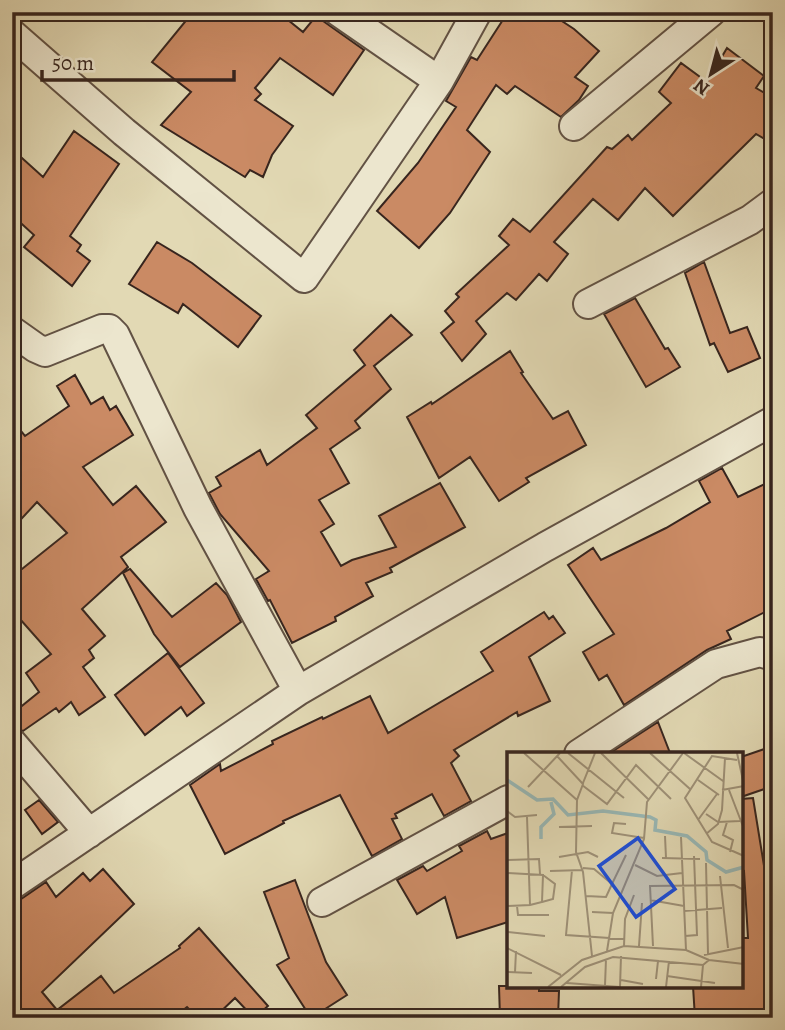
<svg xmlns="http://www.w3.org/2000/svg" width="785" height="1030" viewBox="0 0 785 1030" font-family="Alegreya,serif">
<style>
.building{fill:#ca8a64;stroke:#37251e;stroke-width:2}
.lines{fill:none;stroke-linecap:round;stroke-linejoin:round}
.minor-casing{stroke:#625244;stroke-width:32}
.minor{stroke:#ece6ce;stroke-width:28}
.inset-river{fill:none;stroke:#98b8b6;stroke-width:3.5}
.inset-road{fill:none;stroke:#9e9178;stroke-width:2}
.view{fill:#1d4ed8;fill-opacity:0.15;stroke:#1d4ed8;stroke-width:3.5}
.inset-edge{fill:none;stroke:#37251e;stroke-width:3.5}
</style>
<rect width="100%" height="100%" fill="#e2d9b4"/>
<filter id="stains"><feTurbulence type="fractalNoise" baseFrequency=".00286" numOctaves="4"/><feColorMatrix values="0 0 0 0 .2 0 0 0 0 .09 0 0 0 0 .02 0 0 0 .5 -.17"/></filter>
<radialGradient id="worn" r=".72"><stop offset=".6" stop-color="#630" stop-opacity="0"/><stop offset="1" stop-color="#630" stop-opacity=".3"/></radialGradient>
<!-- building -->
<path class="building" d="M 193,12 L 278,12 L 303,32 L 316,16 L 364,50 L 333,95 L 280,58 L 255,88 L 261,94 L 255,100 L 293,126 L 272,155 L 263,177 L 250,170 L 245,177 L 161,125 L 191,92 L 152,62 Z
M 508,12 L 548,12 L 574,29 L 599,51 L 575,77 L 588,86 L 579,100 L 561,117 L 515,86 L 507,94 L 496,85 L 467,130 L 490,152 L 450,213 L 419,248 L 377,211 L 418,163 L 456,107 L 446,101 L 471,57 L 477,60 Z
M 727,48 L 764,76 L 756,88 L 773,98 L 773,144 L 756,134 L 673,216 L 645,188 L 618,220 L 593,199 L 554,242 L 568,254 L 547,281 L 539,274 L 516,300 L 507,293 L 476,321 L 486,334 L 462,361 L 441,333 L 454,322 L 445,311 L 459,297 L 456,294 L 509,245 L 499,236 L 513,219 L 530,232 L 607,147 L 612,149 L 628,135 L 632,140 L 671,103 L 659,92 L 681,63 L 707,82 Z
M 74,131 L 119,164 L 70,236 L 81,245 L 77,251 L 90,261 L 72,286 L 24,247 L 34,235 L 12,215 L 12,149 L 43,177 Z
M 157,242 L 192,263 L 261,316 L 238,347 L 183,304 L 178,313 L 129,284 Z
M 704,262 L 730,333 L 747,327 L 760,358 L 728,372 L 714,343 L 710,345 L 685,273 Z
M 635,298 L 665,349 L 668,348 L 680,367 L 646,387 L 604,314 Z
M 391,315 L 412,335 L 374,366 L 391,389 L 355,421 L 360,428 L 330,449 L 349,483 L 319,500 L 334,524 L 321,532 L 341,566 L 352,560 L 396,547 L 379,516 L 440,483 L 465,527 L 390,568 L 392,572 L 366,583 L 373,596 L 335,617 L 336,621 L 292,643 L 270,600 L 268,601 L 256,579 L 269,571 L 220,514 L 209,493 L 221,486 L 216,477 L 260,450 L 267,465 L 317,428 L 306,415 L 365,365 L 354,350 Z
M 510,351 L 523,372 L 521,373 L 553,419 L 568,411 L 586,445 L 526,478 L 529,482 L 499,501 L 470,457 L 439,478 L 407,417 L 431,402 L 432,404 Z
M 75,375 L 91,404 L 103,397 L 110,410 L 116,406 L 133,435 L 83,467 L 113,505 L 136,486 L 166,522 L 121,557 L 128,567 L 82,609 L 105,636 L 89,650 L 94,658 L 83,667 L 105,697 L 79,715 L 71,702 L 59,712 L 56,708 L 23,731 L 12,727 L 12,714 L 39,692 L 26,673 L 51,654 L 12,610 L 12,577 L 67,533 L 37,502 L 12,529 L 12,420 L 25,436 L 69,406 L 57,386 Z
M 722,468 L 738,497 L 773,480 L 773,608 L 727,631 L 731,639 L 707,650 L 624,705 L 607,675 L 599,680 L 583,652 L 614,634 L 568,565 L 593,548 L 601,560 L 666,528 L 710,502 L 699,481 Z
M 130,569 L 172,617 L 216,583 L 227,595 L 241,622 L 180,667 L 154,634 L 123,573 Z
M 544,612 L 549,619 L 553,616 L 565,633 L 529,657 L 550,701 L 518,716 L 517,712 L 454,750 L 459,756 L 451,763 L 471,801 L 444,816 L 432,794 L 395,814 L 397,818 L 392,819 L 402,839 L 372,856 L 340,795 L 283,821 L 284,823 L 225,854 L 190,785 L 220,764 L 221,771 L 273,744 L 272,741 L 322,717 L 323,719 L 370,696 L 388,733 L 493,671 L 481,652 Z
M 168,653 L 204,703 L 187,716 L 181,707 L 145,735 L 115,695 Z
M 658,722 L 670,753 L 610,753 Z
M 773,746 L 773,786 L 741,797 L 741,757 Z
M 753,798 L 766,878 L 769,878 L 768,893 L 773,893 L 773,1010 L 736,1010 L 737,1018 L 695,1018 L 693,986 L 741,986 L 741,938 L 748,938 L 744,871 L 741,872 L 741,799 Z
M 39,800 L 58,822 L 42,834 L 25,810 Z
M 487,831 L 491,839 L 508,833 L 508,922 L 457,938 L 445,897 L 417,914 L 397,880 L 423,866 L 427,871 L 462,851 L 459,846 Z
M 103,869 L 134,904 L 42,992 L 57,1010 L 101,976 L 114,993 L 180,948 L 179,946 L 199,928 L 268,1006 L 254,1018 L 235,998 L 214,1018 L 198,1018 L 187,1007 L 173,1018 L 12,1018 L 12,901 L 21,899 L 46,882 L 56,897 L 83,873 L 90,881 Z
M 295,880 L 326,962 L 347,995 L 311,1018 L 277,965 L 289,958 L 264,892 Z
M 499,986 L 539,986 L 539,991 L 559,991 L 558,1018 L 500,1018 Z"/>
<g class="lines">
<!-- minor casing -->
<g class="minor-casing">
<path id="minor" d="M 339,12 L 439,81
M 12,34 L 124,132 L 304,278 L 439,81 L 477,12
M 574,126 L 711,12
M 588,304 L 750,220 L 773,203
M 12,331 L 36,348 L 45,352 L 102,329 L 109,329 L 115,335 L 198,508 L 298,691
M 12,743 L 89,833
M 579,754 L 716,664 L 760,652 L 773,656
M 12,885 L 298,691 L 545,547 L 773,421
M 322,902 L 508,800"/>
</g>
<!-- minor -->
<use href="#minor" class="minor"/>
</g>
<!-- overview -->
<g transform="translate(507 752)">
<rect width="236" height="236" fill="#e2d9b4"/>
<path class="inset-river" d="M 0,28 L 30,48 L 46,47 L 61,63 L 96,59 L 143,65 L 149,68 L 148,78 L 180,84 L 199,100 L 200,108 L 219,120 L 237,115M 34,87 L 34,75 L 47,62 L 44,50"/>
<path class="inset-road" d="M 17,1 L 70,48M 61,1 L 117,46M 94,1 L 141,47M 143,1 L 183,37M 177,1 L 216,29M 230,1 L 237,33M 50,4 L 76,32 L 70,48 L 69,100 L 76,120 L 85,204M 230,8 L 205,4 L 178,46 L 205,90 L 237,104M 191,28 L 212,43M 76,31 L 88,1M 75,33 L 100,52 L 129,13 L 164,47M 21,35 L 53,1M 215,38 L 237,34M 222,38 L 237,77M 0,59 L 8,65 L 30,63M 199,62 L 211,70 L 233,69M 191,68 L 210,42M 220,70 L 216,83 L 226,88 L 223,100M 119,72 L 107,71 L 105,81 L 137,86M 52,75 L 85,74M 199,82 L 211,72 L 215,58 L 218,6M 158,84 L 159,106M 174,85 L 179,198M 52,105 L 81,100 L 91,105M 155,106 L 193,107M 0,108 L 32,107 L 33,122M 199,111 L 201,202M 128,113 L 150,124 L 175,121M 76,116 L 87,117 L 105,132 L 119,103M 65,118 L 59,183 L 117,187M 43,119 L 76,118M 0,121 L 36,123 L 35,150 L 23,153M 213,124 L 221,196M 79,144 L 99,145 L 105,132M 143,148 L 177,154M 35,150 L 46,147 L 48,132 L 36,123M 0,154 L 23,153 L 20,65M 10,154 L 11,163 L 42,163M 177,159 L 215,156M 85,160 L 106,161M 0,180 L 38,184M 178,184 L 190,183 L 187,104M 117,194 L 118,167 L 127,143M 132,194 L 135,151M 146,194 L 143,134 L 227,133 L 237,138M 0,196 L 54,223M 100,199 L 106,161 L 137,87 L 140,50 L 176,1M 197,203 L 237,195M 151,209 L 196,213 L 202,208M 0,220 L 25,221M 8,220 L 9,199M 160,224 L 208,231M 114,228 L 136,232M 60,231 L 113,235M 98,233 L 99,207M 41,235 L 75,208 L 117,194 L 179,198 L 202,208 L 237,212M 54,235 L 78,215 L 106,205 L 151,209 L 149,227M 113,235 L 114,204M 159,235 L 162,209M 194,235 L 196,213"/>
<path class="view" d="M 131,86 L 168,137 L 129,165 L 92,114 Z"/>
<rect width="236" height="236" class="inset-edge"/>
</g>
<!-- margin -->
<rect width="785" height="1030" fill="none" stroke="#e2d9b4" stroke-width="42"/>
<rect x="14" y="14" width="757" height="1002" fill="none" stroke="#37251e" stroke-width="3.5"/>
<rect x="21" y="21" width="743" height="988" fill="none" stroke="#37251e" stroke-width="2"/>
<!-- north arrow -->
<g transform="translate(711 74) rotate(216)" stroke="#ece6ce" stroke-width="5" paint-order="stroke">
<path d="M0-5L12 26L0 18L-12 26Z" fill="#37251e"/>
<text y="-10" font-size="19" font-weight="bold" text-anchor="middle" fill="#37251e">N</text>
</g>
<!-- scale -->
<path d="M42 70v10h192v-10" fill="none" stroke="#37251e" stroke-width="3.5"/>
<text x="52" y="70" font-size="21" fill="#37251e" stroke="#ece6ce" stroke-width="5" paint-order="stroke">50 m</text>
<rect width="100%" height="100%" filter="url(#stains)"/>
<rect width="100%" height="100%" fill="url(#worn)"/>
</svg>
